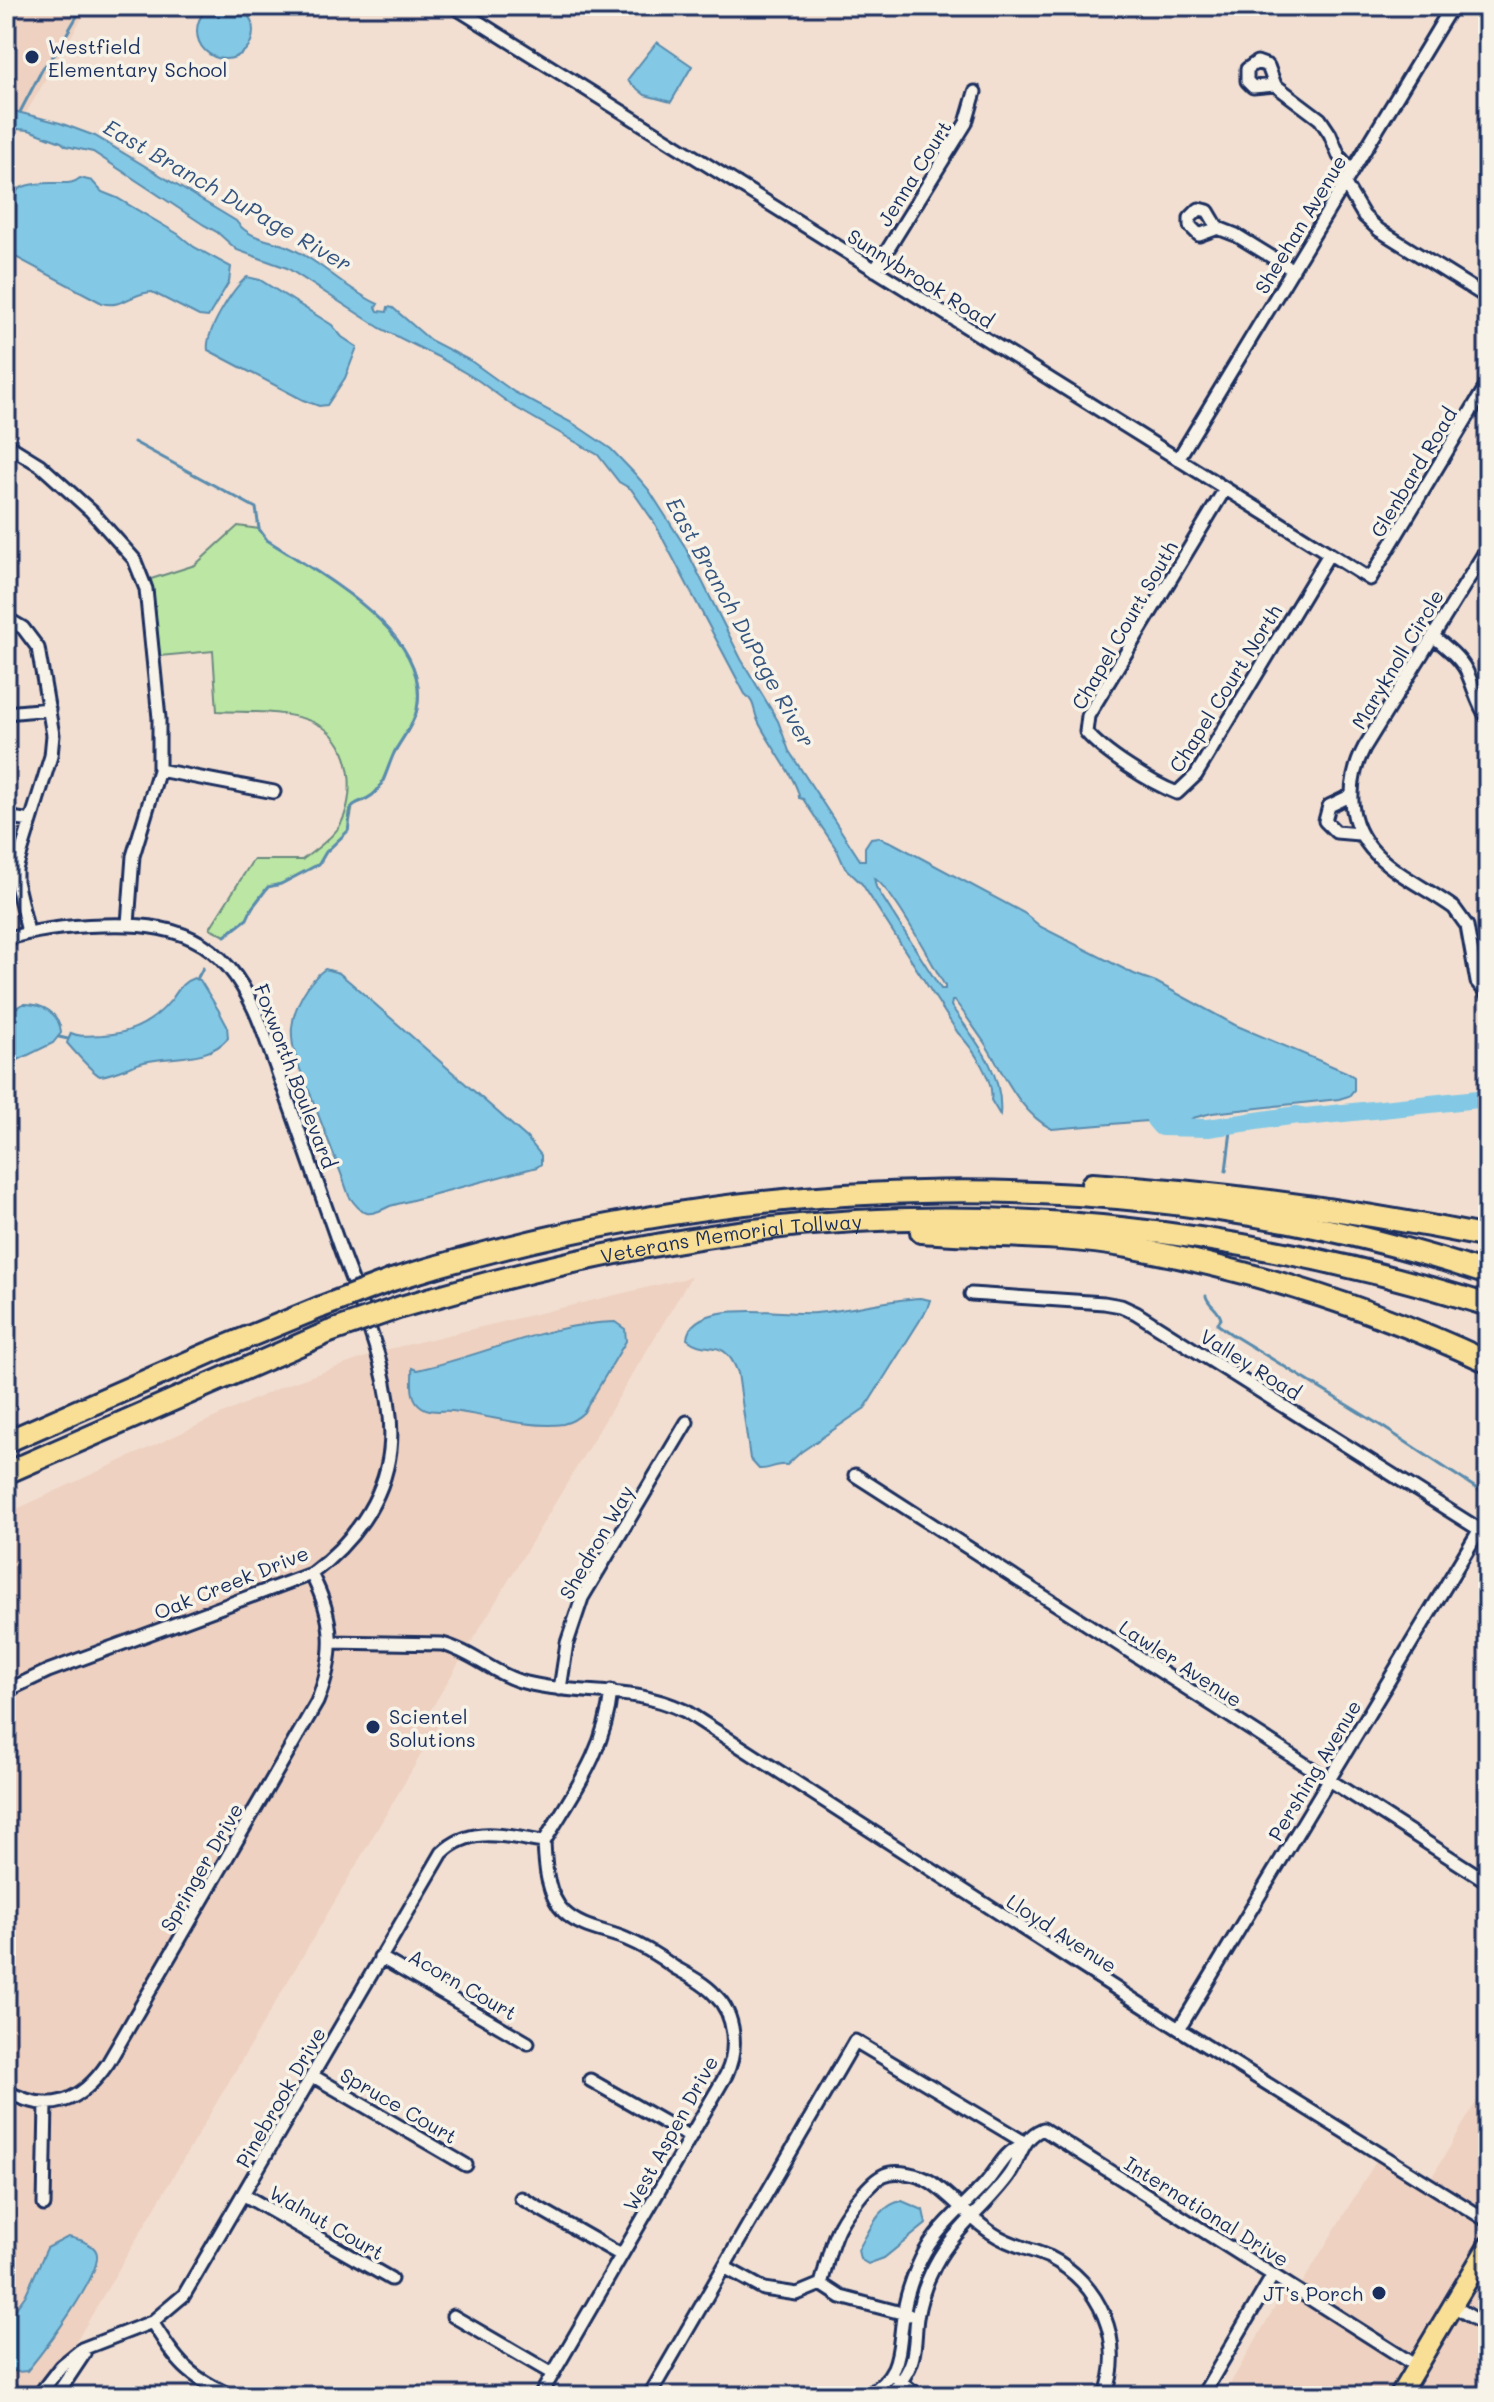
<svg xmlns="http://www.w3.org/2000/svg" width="1494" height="2402" viewBox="0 0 1494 2402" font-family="Mali,sans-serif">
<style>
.built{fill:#eed1c0}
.green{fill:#bbe6a3;stroke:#6b8a80;stroke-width:2}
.water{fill:#83c8e4;stroke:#598bae;stroke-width:2;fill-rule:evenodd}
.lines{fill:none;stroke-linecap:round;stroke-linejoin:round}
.stream{stroke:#598bae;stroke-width:3}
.river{stroke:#83c8e4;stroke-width:18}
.minor-casing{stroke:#1b2f5e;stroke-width:17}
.primary-casing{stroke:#1b2f5e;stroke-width:24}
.motorway-casing{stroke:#1b2f5e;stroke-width:26}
.minor{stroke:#f7f3e8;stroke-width:11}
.primary{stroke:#f9df96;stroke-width:18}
.motorway{stroke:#f9df96;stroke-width:20}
.motorway-bridge-casing{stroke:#1b2f5e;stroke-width:26;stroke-linecap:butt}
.motorway-bridge{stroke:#f9df96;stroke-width:20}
.poi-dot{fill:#1b2f5e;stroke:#f7f3e8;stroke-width:3}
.labels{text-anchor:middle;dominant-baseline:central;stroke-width:7;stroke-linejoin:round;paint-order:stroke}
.poi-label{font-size:20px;fill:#1b2f5e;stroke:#f7f3e8;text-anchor:start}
.street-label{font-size:20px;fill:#1b2f5e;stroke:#f7f3e8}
.water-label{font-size:22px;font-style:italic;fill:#355580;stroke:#f7f3e8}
</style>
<rect width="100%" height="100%" fill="#f2dfd1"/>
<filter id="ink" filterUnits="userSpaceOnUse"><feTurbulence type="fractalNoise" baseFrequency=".0125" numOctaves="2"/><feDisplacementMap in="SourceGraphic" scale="16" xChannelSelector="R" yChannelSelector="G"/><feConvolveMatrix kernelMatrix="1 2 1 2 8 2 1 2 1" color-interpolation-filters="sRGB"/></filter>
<g filter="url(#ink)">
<!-- built -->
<path class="built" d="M 6,6 L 89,6 L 26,113 L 6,109 Z
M 691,1277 L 427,1716 L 439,1724 L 73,2347 L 51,2367 L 31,2396 L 15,2396 L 6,2391 L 6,1514 L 283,1386 L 389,1349 Z
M 1488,2082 L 1488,2224 L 1409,2358 L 1300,2287 L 1378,2158 L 1426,2187 Z
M 1488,2260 L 1488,2396 L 1409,2396 Z
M 1286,2288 L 1404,2366 L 1386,2396 L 1223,2396 Z"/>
<!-- green -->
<path class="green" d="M 238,526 L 259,529 L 267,540 C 318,574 436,635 417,711 C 413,725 403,738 396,750 C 382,774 385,796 353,805 L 348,831 L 326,852 L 319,864 L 281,884 L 268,887 L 252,908 L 247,919 L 225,936 L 210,928 L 253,860 L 302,860 C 314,851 331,839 339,827 C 357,797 353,745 321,726 C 292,709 250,713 217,711 L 213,651 L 160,656 L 151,579 L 195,565 Z"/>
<!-- water -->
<path class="water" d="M197 31a28 28 0 1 1 56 0a28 28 0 1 1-56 0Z
M 657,42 L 692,66 L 671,102 L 645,95 L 629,82 L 628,79 Z
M 6,109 L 60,123 L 95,136 L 236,221 C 248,238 267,239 286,246 C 320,260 345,289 378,304 L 376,307 L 378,311 L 387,312 L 388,307 L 393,308 L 430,340 L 471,361 L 514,392 L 574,424 L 611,449 L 635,474 L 649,490 L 684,545 L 741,659 L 778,721 L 789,751 L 860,860 L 865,860 L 865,847 L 871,838 L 878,837 L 893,843 L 1024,913 L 1041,927 L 1134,974 L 1156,982 L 1235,1025 L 1346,1072 L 1354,1077 L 1354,1090 L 1349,1096 L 1339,1099 L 1212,1113 L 1193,1118 L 1171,1133 L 1160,1124 L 1147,1121 L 1052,1129 C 1019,1113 1003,1071 984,1042 C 974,1028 965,1014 955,1001 L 952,1001 L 951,1006 C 975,1040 1004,1072 1000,1115 L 991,1100 C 995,1081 972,1047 958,1033 L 862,884 L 845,868 L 837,850 L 803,799 L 799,798 C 800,784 766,739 758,721 C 753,709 755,702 745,694 L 654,522 L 631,489 L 619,482 L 598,455 L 513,406 L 479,381 L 440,358 L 380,328 L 287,268 L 237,250 L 217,232 L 204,225 L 93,152 L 66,146 L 61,142 L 29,130 L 6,128 ZM 874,878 C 894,891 931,962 945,986 L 945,989 L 941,989 L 876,887 Z
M 80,178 L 92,181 L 102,192 L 117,198 L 178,234 L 194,247 L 231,267 L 229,282 L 208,317 L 199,316 L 152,292 C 134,292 121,309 102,303 L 6,252 C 6,204 0,181 57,183 C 67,183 73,184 80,178 Z
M 247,277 L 260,280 L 332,325 L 342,337 L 357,347 L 345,378 L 327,405 L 319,406 L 303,400 L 208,350 C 205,332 233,288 247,277 Z
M 325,969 L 339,973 L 351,983 L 527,1138 L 541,1155 L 541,1164 L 537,1167 L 390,1206 C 369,1217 363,1217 349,1196 C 338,1163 324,1131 312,1098 C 303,1076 290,1052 292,1027 C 294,1006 308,981 325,969 Z
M 194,978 L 200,980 L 219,1011 L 227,1026 L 228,1038 C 208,1062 172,1055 144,1062 C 129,1066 115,1074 100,1076 C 92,1072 74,1051 67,1043 L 71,1033 C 81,1038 91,1035 102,1035 C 130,1034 154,1022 172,999 C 179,989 182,982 194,978 Z
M 23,1004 C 42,1003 60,1013 61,1033 L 53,1043 L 6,1066 L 6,1013 Z
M 920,1298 L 930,1300 L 927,1309 L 865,1408 L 801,1452 L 787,1465 C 777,1463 769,1470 759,1469 L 750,1459 L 738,1373 C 723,1334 708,1356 687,1339 C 691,1296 790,1316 816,1313 C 851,1310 885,1300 920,1298 Z
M 615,1322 L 625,1329 L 626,1341 L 584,1412 C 577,1419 572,1422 563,1424 C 533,1429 484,1415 452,1411 C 442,1410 430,1413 422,1407 C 408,1398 413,1380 412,1368 L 417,1370 C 483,1356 547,1323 615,1322 Z
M 902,2201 L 923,2210 L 926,2224 L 884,2258 L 868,2264 L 860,2259 L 858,2250 C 869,2232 879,2204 902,2201 Z
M 68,2237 C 77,2239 91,2242 96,2251 C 106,2271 41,2354 27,2371 L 17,2372 L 6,2368 L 6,2322 L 25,2296 L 47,2248 Z"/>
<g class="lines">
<!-- stream -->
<path class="stream" d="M 20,112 L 43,68 L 55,54 L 83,6
M 134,442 L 256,508 L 259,529 L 267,540 C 320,575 432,632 417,709 C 414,725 401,739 394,753 C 390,762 387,772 383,781 C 373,803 357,799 352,807 C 348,813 350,825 348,831 L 326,852 L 319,864 L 281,884 L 268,887 L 252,908 L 247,919 L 225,936
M 197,979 L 203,968
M 59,1037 L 68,1039
M 1226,1171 L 1232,1123
M 1206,1296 C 1208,1305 1219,1309 1221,1319 L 1217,1324 L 1231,1334 L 1383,1427 L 1488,1496"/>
<!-- river -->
<path class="river" d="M 1155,1120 L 1161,1127 L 1208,1128 L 1297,1115 L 1305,1117 L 1488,1098"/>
<!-- minor casing -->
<g class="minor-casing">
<path id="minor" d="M 453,6 L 1370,579 L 1488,383
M 1275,85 L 1253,87 L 1247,81 L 1247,69 L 1257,62 L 1268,66 L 1275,85 L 1320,119 L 1330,134 L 1339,156 L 1352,171
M 1345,184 L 1364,216 L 1379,230 L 1488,298
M 1218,228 L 1199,235 L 1190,226 L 1190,218 L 1199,209 L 1208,211 L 1218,228 L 1236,235 L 1293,270
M 875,270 L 966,123 L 975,92
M 6,444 L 40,465 L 91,511 L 134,559 L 146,589 L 159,718 L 159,770 L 133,856 L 128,924
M 1178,459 L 1452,6
M 1225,489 L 1088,716 L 1086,732 C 1104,753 1151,783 1177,793 L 1196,775 L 1329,554
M 1488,547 L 1364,748 C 1355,765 1351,782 1352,802 C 1356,860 1413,878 1454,908 L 1467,926 L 1477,982 L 1488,995
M 6,618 L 23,628 L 38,648 L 53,735 L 51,756 L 16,869 L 16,881 L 28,932
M 1434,637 C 1446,647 1459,657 1466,670 C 1474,686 1477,704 1488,719
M 6,713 L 49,709
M 159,770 L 274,792
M 1352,795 L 1329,806 L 1325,821 L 1336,832 L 1359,834
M 6,817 L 30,821
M 6,939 C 38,929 69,926 103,925 C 189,922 231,946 262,1028 C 288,1100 314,1173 339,1245 C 361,1306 397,1386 390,1450 C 384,1502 351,1544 311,1574 L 48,1671 L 6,1691
M 971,1294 L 1104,1303 L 1121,1306 L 1136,1313 L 1488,1535
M 855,1475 L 1488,1882
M 331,1642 L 442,1644 C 473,1652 496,1676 527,1683 C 583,1697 630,1685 685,1711 L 1179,2029 L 1488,2221
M 560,1689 L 567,1643 L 582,1598 L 687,1422
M 544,1842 C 574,1791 605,1752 611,1691
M 380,1957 L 528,2043
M 1179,2029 L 1480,1529
M 313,2076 L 466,2165
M 590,2080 L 690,2137
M 6,2091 C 49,2115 81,2103 108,2063 L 317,1702 C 336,1654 335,1619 311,1574
M 244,2195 L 391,2279
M 521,2198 L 621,2255
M 44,2205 L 46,2103
M 724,2267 L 764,2289 L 797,2294 L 821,2284
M 821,2284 C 827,2265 830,2242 840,2225 C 847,2212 870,2181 884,2175 C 897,2169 920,2175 931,2182 C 953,2197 970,2219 992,2233 C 1009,2245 1031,2249 1049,2257 C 1100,2282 1126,2343 1105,2396
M 821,2284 L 841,2297 L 909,2315
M 1452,2305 L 1488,2327
M 453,2316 L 553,2374
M 152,2322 C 178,2363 187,2376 232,2396
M 898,2379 L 918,2396
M 38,2396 L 61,2366 L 82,2349 L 152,2322 L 184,2295 L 442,1853 C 471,1824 509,1837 544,1842
M 56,2396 L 84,2354
M 540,2396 L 726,2075 C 738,2050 736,2015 715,1995 C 704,1983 688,1975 674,1967 C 659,1956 643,1946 626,1939 C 605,1930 582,1929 564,1912 C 547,1895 545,1866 544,1842
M 649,2396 L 855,2041 L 1024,2142
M 866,2396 C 905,2372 897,2350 904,2311 C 907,2293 913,2276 921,2259 C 935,2230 962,2208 984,2185 C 996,2172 1005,2151 1021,2146
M 889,2396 C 898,2386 908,2374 912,2360 C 916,2347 915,2331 917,2318 C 920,2299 926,2282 935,2265 C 953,2230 986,2207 1009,2175 C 1021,2158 1021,2138 1043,2129 L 1416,2366
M 1202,2396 L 1273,2275"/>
</g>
<!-- primary casing -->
<g class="primary-casing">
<path id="primary" d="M 1399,2396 L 1488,2246"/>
</g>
<!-- motorway casing -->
<g class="motorway-casing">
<g id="motorway">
<path d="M 1092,1184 C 1225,1192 1358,1211 1488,1237"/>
<path d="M 921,1232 C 989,1237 1061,1235 1128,1247 C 1253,1270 1373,1308 1488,1362"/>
<path d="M 392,1280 C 741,1169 1138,1157 1488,1274"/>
<path id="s1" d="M 401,1307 C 516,1273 635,1245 754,1230 C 1000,1200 1253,1231 1488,1305"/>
<path d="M 6,1442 L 209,1353 L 321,1307"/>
<path d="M 6,1473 L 329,1332"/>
</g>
</g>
<!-- minor -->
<use href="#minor" class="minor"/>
<!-- primary -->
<use href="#primary" class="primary"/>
<!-- motorway -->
<use href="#motorway" class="motorway"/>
<!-- motorway-bridge casing -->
<g class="motorway-bridge-casing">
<path id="motorway-bridge" d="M 321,1307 L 392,1280
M 329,1332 L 401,1307"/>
</g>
<!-- motorway-bridge -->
<use href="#motorway-bridge" class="motorway-bridge"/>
</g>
</g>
<!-- markers -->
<g class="poi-dot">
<circle cx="32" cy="57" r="8"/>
<circle cx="373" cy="1727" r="8"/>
<circle cx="1379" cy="2293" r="8"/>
</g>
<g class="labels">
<!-- poi labels -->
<g class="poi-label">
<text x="48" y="46">Westfield<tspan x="48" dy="23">Elementary School</tspan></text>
<text x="389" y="1716">Scientel<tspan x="389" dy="23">Solutions</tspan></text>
<text x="1363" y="2293" text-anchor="end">JT's Porch</text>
</g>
<!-- street labels -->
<g class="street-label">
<text transform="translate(914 173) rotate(-58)">Jenna Court</text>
<text transform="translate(1300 224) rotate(-59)">Sheehan Avenue</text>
<text transform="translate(921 278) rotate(32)">Sunnybrook Road</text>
<text transform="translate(1413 472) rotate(-59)">Glenbard Road</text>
<text transform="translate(1124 625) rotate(-60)">Chapel Court South</text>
<text transform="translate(1397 659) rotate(-59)">Maryknoll Circle</text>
<text transform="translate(1225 688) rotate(-58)">Chapel Court North</text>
<text transform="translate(296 1076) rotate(69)">Foxworth Boulevard</text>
<text stroke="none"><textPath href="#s1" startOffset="338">Veterans Memorial Tollway</textPath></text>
<text transform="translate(1251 1364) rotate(32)">Valley Road</text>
<text transform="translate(596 1542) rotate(-60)">Shedron Way</text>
<text transform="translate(231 1582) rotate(-22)">Oak Creek Drive</text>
<text transform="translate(1181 1663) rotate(33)">Lawler Avenue</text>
<text transform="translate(1314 1770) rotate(-59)">Pershing Avenue</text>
<text transform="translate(201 1867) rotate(-60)">Springer Drive</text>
<text transform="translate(1062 1933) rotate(33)">Lloyd Avenue</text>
<text transform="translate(463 1984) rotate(30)">Acorn Court</text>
<text transform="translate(280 2097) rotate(-60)">Pinebrook Drive</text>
<text transform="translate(399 2105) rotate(30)">Spruce Court</text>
<text transform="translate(670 2133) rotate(-61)">West Aspen Drive</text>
<text transform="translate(1207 2211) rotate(32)">International Drive</text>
<text transform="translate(327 2222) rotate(30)">Walnut Court</text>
</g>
<!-- water labels -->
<g class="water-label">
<text transform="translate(228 195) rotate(30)">East Branch DuPage River</text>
<text transform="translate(741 622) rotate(61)">East Branch DuPage River</text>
</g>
</g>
<!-- margin -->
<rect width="1494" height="2402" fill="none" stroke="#f7f3e8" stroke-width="32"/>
<rect x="16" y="16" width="1462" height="2370" fill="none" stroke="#1b2f5e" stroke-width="3" filter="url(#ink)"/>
</svg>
